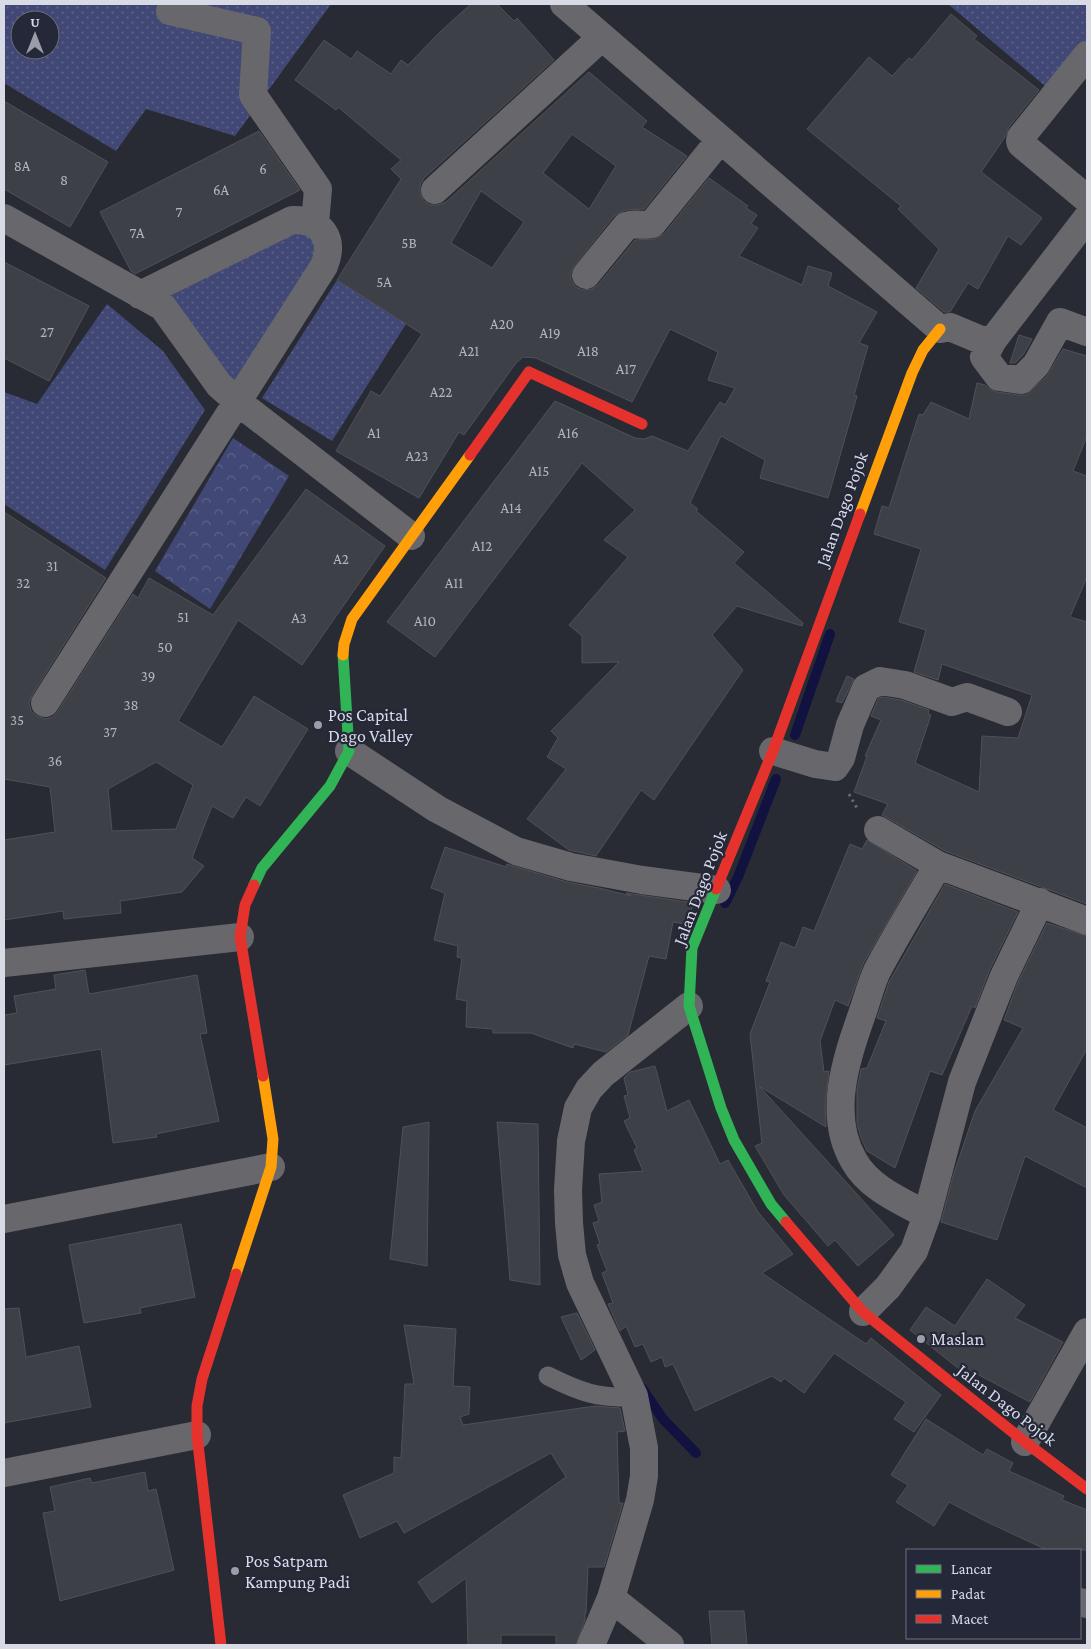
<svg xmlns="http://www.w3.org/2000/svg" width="1091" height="1649" viewBox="0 0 1091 1649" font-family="'Crimson Pro',serif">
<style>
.grass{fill:url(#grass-dots);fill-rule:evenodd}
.forest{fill:url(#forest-crowns)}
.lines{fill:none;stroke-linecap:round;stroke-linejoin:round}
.stream{stroke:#121241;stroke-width:10}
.building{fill:#3e4047;stroke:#4f5058;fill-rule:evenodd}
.path{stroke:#67686c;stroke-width:3;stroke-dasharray:2.5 4;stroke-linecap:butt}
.lane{stroke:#68686c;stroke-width:19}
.street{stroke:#68686c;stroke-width:28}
.fast{stroke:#30b455;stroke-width:11}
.slow{stroke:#ff9f0a;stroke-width:11}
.jam{stroke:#e5322d;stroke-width:11}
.poi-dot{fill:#9b9da8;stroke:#242839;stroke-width:2}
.labels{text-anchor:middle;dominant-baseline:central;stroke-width:4.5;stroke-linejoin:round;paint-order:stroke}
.number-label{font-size:15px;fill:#b2b4be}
.street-label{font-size:18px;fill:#d8dbe6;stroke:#242839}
.poi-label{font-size:18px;fill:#d8dbe6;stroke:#242839;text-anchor:start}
</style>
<defs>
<pattern id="grass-dots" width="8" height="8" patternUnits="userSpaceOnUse" patternTransform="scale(1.25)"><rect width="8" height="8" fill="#414875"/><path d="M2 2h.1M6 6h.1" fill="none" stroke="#5c6289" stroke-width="1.8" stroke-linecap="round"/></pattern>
<pattern id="forest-crowns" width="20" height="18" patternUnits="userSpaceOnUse" patternTransform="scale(1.25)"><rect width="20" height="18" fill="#414875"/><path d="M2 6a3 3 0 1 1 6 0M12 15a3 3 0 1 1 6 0" fill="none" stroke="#5c6289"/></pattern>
</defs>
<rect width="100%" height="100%" fill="#292b34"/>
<!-- grass -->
<path class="grass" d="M 4,4 L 331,4 L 235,136 L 146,109 L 116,151 L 4,83 ZM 20,20 L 50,20 L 50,50 L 20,50 Z
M 948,4 L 1087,4 L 1087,40 L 1051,91 Z
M 293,225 L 323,243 L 237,395 L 151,295 Z
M 337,280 L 406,324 L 332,441 L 262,398 Z
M 107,304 L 163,351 L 205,410 L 105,570 L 4,504 L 4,392 L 37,404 Z"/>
<!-- forest -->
<path class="forest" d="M 233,438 L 289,476 L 210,609 L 155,571 Z"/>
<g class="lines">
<!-- stream -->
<path class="stream" d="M 795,735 L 830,634
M 725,903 L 738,877 L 776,779
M 642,1388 L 663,1419 L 696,1453"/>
</g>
<!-- building -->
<path class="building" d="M 471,4 L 497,4 L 514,21 L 517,18 L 554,60 L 424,178 L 420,185 L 420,193 L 424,201 L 430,205 L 438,205 L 446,202 L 589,72 L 647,121 L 642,127 L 687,156 L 644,209 L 625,210 L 614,216 L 574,266 L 571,272 L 571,280 L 576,287 L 583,290 L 592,289 L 598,285 L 635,240 L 654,239 L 664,234 L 709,178 L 748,206 L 746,208 L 757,215 L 751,224 L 758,228 L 739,256 L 802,285 L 808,266 L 832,273 L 828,286 L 877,312 L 859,343 L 868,346 L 854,395 L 857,396 L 828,498 L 760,478 L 765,460 L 721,436 L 690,503 L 698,509 L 696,511 L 744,552 L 734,563 L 803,623 L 802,626 L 737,606 L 712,635 L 743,670 L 654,800 L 641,790 L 596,856 L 569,850 L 527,819 L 566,769 L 547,757 L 558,738 L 551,731 L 619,662 L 582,663 L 582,636 L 569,625 L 628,557 L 604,540 L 635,510 L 582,463 L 435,657 L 387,622 L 555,401 L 635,438 L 644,439 L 652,436 L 688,451 L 720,402 L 725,405 L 735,388 L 708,380 L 718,352 L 670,329 L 632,402 L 536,358 L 523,357 L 516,363 L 464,435 L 459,432 L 419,498 L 336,451 L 371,391 L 380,396 L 422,334 L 337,280 L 401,179 L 391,169 L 401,160 L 338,107 L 336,110 L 295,80 L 324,40 L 351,59 L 357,51 L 391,74 L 401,60 L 408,65 L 441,31 ZM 572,134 L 616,166 L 589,209 L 543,173 ZM 481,191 L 524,222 L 492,268 L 451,243 Z
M 951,14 L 977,36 L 974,39 L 1039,90 L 1009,127 L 1005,137 L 981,172 L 1042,218 L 1021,245 L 1008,236 L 978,289 L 968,283 L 950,312 L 944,312 L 916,288 L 939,249 L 898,209 L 901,206 L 807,129 L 869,57 L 892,76 L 909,58 L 912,60 Z
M 4,101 L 108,162 L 70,227 L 4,189 Z
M 259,131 L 300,190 L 135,274 L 131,271 L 100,212 Z
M 4,262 L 89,306 L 49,381 L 4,358 Z
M 1019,335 L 1032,339 L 1023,355 L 1015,363 L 1010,363 Z
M 1063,349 L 1087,356 L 1087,436 L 1073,471 L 1087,476 L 1087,577 L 1070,617 L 1087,622 L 1087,904 L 945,851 L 882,815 L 888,804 L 854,792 L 867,756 L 865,756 L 881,720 L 871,716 L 878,699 L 882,697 L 901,700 L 929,710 L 928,714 L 931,715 L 915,763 L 979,792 L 982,736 L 1018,738 L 1032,695 L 942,664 L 938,680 L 914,672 L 926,630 L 899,622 L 921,549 L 874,534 L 882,506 L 889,508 L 919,414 L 923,415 L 931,402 L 969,419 L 977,383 L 985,385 L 991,390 L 997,392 L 1019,395 L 1026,395 L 1047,376 Z
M 306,489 L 385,546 L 302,665 L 238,620 L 178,721 L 222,747 L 254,696 L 308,729 L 260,806 L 246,797 L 233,818 L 212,806 L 192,858 L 204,866 L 182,892 L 120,901 L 121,913 L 64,919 L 63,911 L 4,920 L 4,840 L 55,832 L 50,787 L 4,779 L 4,512 L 106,578 L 32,695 L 29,703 L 31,711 L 37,716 L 45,719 L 53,717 L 58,711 L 133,594 L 138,598 L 149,578 L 213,615 ZM 156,762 L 193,785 L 176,829 L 112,831 L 108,789 Z
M 847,676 L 854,679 L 842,703 L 836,701 Z
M 867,840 L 917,871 L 863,964 L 848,1006 L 835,1000 L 820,1041 L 824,1072 L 829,1071 L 825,1105 L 826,1127 L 759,1086 L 894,1235 L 858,1266 L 835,1240 L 828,1246 L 784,1195 L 755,1146 L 762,1143 L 750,1034 L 770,982 L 766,981 L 781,942 L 795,948 L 803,927 L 814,931 L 850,844 L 862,849 Z
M 445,847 L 506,867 L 507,864 L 567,882 L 599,888 L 631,896 L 626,893 L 694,903 L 685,924 L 673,922 L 666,959 L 649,956 L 628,1035 L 606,1052 L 574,1044 L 573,1048 L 531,1033 L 493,1033 L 493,1029 L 466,1027 L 467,1001 L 456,999 L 462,958 L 457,957 L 458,946 L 434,940 L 445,893 L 431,888 Z
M 945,884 L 1018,912 L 990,969 L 975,1008 L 972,1006 L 942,1075 L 930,1071 L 895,1168 L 867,1151 L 861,1138 L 857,1123 L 857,1090 L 861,1069 L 867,1068 L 886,1021 L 877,1018 L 889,982 Z
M 1047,923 L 1087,936 L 1087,1049 L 1053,1110 L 1087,1128 L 1087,1188 L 1025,1156 L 997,1240 L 941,1222 L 953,1176 L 975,1111 L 1023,1028 L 1004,1020 L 1018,982 Z
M 85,970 L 89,994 L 197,975 L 207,1033 L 200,1034 L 219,1121 L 156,1134 L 157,1137 L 113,1143 L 101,1049 L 4,1065 L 4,1015 L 17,1013 L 14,996 L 56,989 L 54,975 Z
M 655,1066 L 667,1111 L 689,1100 L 720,1164 L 728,1160 L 758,1212 L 793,1254 L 762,1273 L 866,1344 L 871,1338 L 941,1395 L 914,1432 L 894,1419 L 906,1402 L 834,1353 L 804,1393 L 784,1378 L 781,1382 L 772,1376 L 695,1411 L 673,1364 L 665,1367 L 662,1357 L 651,1362 L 643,1344 L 635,1347 L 626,1326 L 620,1331 L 608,1304 L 613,1303 L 602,1273 L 607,1271 L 597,1245 L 600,1244 L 593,1223 L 599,1221 L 594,1205 L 602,1202 L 599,1174 L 643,1171 L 634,1150 L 637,1148 L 624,1121 L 630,1118 L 624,1096 L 628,1095 L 624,1078 L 630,1072 Z
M 429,1122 L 427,1266 L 390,1259 L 403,1127 Z
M 497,1122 L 538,1124 L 540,1285 L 510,1280 Z
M 181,1224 L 195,1297 L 140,1308 L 141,1313 L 84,1323 L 69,1245 Z
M 987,1279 L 1025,1305 L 1015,1318 L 1063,1342 L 1030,1402 L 977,1374 L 973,1380 L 910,1330 L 926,1307 L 955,1326 Z
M 19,1308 L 26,1357 L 79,1346 L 91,1407 L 4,1423 L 4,1309 Z
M 577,1313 L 595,1350 L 581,1360 L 561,1317 Z
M 404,1325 L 456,1329 L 453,1386 L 470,1387 L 469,1414 L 460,1417 L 463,1425 L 595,1406 L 620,1408 L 625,1431 L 617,1432 L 619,1503 L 623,1503 L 604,1567 L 588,1567 L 586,1613 L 585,1613 L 585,1620 L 576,1645 L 556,1645 L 556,1635 L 501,1635 L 501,1645 L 468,1645 L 466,1578 L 432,1603 L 418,1582 L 566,1477 L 551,1453 L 404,1533 L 397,1521 L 360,1538 L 343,1495 L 394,1473 L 394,1457 L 401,1458 L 405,1384 L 414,1384 Z
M 926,1419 L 983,1455 L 987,1449 L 1013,1463 L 1009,1471 L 1064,1496 L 1062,1500 L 1087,1510 L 1087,1550 L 1047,1550 L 987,1522 L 949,1502 L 934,1526 L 896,1502 L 908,1485 L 891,1475 Z
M 145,1472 L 148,1491 L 156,1489 L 174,1570 L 60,1601 L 43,1513 L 55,1511 L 50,1487 L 90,1478 L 92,1483 Z
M 709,1611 L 744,1611 L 747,1645 L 712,1645 Z"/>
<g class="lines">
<!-- path -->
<path class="path" d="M 849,794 L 858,810"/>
<!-- lane -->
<path class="lane" d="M 548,1376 C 578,1391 600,1400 634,1396"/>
<!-- street -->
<path class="street" d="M 564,4 L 940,329 L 950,327 L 981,340 L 993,340 L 1087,218
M 170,11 L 257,31 L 253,95 L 318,189 L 315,224
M 1087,55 L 1021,137 L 1020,141 L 1021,144 L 1087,199
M 435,190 L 602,37
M 4,218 L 163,307 L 219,385 L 238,402 L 411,536
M 586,275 L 626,226 C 635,223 643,226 652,224 L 720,140
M 993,340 L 984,357 L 999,377 L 1021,380 L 1036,365 L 1060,322 L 1087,332
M 45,703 L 324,266 C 335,239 322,219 292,220 L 140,295
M 349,751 L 437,809 L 516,851 L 571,867 L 642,880 L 717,890
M 773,751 L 815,764 L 835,767 L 841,758 L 850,725 L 866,688 L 880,681 L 905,685 L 952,702 L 967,697 L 1008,712
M 878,830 L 938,865 L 1087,921
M 4,963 L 240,937
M 927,1215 C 901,1201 869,1188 854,1161 C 827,1115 846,1060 862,1014 C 867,1000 871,984 877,971 C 896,935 918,900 938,865
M 4,1219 L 271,1167
M 863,1312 L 888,1287 L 914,1251 L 927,1215 L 962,1082 L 1004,976 L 1040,902
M 1025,1442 L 1087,1332
M 4,1473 L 197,1435
M 611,1598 L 670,1645
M 1080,1602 L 1087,1604
M 591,1645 L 611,1598 L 640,1500 L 644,1476 L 644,1448 L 634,1396 L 580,1283 L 572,1255 L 569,1223 L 568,1190 L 571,1141 L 578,1108 L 589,1089 L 603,1074 L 689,1006"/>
<!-- fast -->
<path class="fast" d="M 254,885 L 262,868 L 330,786 L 349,751 L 343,655
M 716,889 L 692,948 L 689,1006 L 721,1108 L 734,1140 L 771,1204 L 786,1222"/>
<!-- slow -->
<path class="slow" d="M 860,514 L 912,373 L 923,350 L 940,329
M 343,655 L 344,644 L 352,619 L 470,455
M 236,1274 L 271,1167 L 273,1139 L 263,1076"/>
<!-- jam -->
<path class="jam" d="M 470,455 L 529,372 L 642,424
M 254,885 L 245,905 L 240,937 L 263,1076
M 716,889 L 773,751 L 860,514
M 786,1222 L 863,1312 L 1025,1442 L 1087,1489
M 221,1645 L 197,1435 L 197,1406 L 202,1379 L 236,1274"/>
</g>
<!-- markers -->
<g class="poi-dot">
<circle cx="318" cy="725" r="5"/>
<circle cx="921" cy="1339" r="5"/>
<circle cx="235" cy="1571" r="5"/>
</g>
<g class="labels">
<!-- number labels -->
<g class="number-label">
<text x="22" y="166">8A</text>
<text x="263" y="169">6</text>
<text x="64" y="180">8</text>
<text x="221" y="190">6A</text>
<text x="179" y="212">7</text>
<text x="137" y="233">7A</text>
<text x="409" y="243">5B</text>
<text x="384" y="282">5A</text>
<text x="502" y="324">A20</text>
<text x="47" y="332">27</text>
<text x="550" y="333">A19</text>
<text x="469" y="351">A21</text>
<text x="588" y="351">A18</text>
<text x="626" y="369">A17</text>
<text x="441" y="392">A22</text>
<text x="374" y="433">A1</text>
<text x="568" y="433">A16</text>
<text x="417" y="456">A23</text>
<text x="539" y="471">A15</text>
<text x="511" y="508">A14</text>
<text x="482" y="546">A12</text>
<text x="341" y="559">A2</text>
<text x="52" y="566">31</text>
<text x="23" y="583">32</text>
<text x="454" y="583">A11</text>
<text x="183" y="617">51</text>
<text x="299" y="618">A3</text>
<text x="425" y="621">A10</text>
<text x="165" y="647">50</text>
<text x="148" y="676">39</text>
<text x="131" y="705">38</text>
<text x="17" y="720">35</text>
<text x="110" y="732">37</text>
<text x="55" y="761">36</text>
</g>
<!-- street labels -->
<g class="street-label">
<text transform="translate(842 509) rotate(-70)">Jalan Dago Pojok</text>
<text transform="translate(700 888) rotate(-69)">Jalan Dago Pojok</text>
<text transform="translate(1007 1405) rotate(38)">Jalan Dago Pojok</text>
</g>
<!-- poi labels -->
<g class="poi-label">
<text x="328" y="715">Pos Capital<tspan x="328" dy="21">Dago Valley</tspan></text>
<text x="931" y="1339">Maslan</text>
<text x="245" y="1561">Pos Satpam<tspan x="245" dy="21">Kampung Padi</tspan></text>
</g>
</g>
<!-- border -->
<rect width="1091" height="1649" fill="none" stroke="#d8dbe6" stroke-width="10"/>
<!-- legend -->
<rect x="906" y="1549" width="175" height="90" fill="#242839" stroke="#6c707e"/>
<rect x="916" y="1565" width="25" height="8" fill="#30b455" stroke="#6c707e"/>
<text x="951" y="1574" font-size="15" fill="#d8dbe6">Lancar</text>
<rect x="916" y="1590" width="25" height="8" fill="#ff9f0a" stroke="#6c707e"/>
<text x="951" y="1599" font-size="15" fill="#d8dbe6">Padat</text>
<rect x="916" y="1615" width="25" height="8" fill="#e5322d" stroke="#6c707e"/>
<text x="951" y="1624" font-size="15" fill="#d8dbe6">Macet</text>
<!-- north arrow -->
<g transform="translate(35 35)"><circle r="24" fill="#242839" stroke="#6c707e"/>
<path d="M0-4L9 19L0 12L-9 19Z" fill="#9b9da8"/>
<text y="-8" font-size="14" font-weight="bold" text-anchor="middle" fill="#d8dbe6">U</text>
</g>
</svg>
